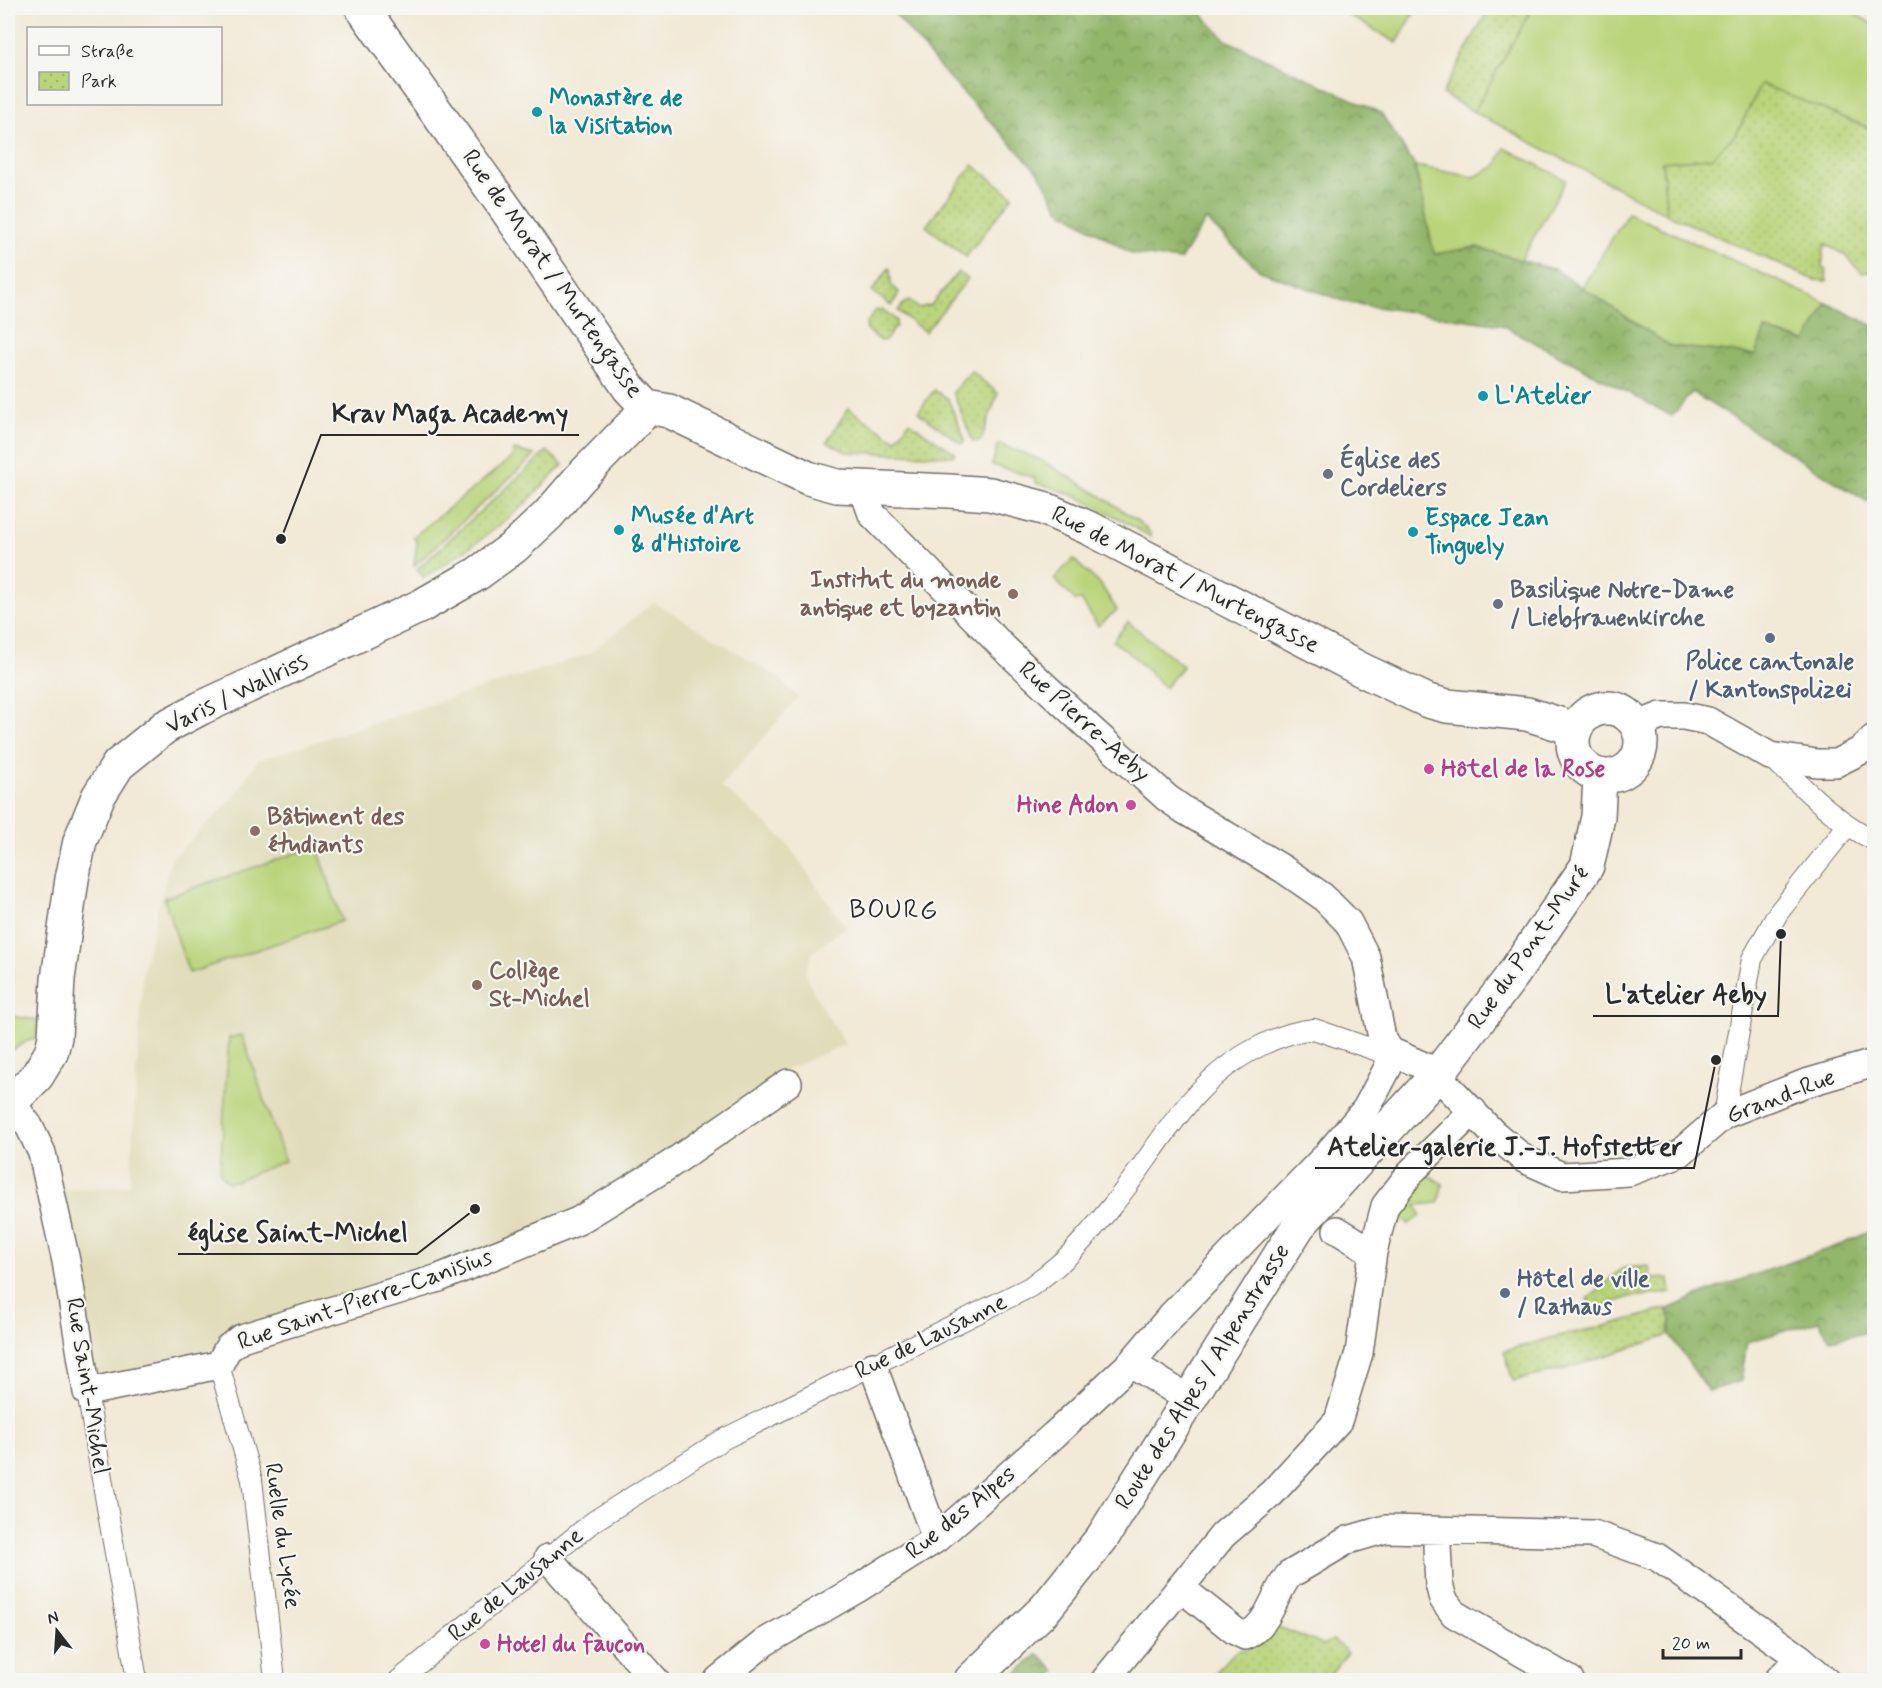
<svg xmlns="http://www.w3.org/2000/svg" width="1882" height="1688" viewBox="0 0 1882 1688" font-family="Mynerve,sans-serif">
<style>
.built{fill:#e1dcba}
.grass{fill:#b9d47a;stroke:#728052;stroke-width:1.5}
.forest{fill:url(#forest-crowns);stroke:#5e704a;stroke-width:1.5}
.park{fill:url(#park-dots);stroke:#728052;stroke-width:1.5}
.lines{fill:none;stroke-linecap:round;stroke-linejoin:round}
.pedestrian-casing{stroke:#716e67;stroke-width:22}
.minor-casing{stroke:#716e67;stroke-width:30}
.tertiary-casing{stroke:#716e67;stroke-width:36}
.secondary-casing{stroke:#716e67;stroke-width:36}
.pedestrian{stroke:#fff;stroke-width:20}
.minor{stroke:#fff;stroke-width:27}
.tertiary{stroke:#fff;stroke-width:33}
.secondary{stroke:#fff;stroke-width:33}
.culture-dot{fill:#0f9aa8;stroke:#f6f6f2;stroke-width:2}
.worship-dot{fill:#6b7280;stroke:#f6f6f2;stroke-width:2}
.education-dot{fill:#8d6e63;stroke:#f6f6f2;stroke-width:2}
.service-dot{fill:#5c6f8a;stroke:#f6f6f2;stroke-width:2}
.hotel-dot{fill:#d1479c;stroke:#f6f6f2;stroke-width:2}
.labels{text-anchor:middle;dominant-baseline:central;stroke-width:4.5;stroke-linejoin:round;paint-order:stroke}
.culture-label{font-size:24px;font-weight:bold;fill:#0d838f;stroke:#f6f6f2;text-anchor:start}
.street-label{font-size:24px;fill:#2b2b2b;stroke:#f6f6f2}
.worship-label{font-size:24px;font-weight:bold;fill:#5b616d;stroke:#f6f6f2;text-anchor:start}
.education-label{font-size:24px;font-weight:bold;fill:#785e54;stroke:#f6f6f2;text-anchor:start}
.service-label{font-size:24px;font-weight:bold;fill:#4e5e75;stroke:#f6f6f2}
.hotel-label{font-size:24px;font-weight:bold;fill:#b23c85;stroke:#f6f6f2;text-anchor:start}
.neighbourhood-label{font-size:26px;letter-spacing:1.5px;fill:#2b2b2b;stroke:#f6f6f2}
.leader{fill:none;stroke:#2b2b2b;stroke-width:2}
.callout-dot{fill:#2b2b2b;stroke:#f6f6f2;stroke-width:2}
.callout-label{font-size:26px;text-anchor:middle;font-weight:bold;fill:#2b2b2b;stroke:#f6f6f2;stroke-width:4.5;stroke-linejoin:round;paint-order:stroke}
</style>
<defs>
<pattern id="forest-crowns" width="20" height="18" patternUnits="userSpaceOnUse" patternTransform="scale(1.5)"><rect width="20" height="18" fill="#92b66a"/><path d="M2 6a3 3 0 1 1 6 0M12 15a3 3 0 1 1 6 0" fill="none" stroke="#779457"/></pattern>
<pattern id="park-dots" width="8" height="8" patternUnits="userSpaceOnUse" patternTransform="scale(1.5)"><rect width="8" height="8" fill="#b9d47a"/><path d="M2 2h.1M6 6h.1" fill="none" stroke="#9fb66a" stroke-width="1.8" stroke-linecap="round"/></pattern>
</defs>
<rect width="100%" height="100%" fill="#f6f6f2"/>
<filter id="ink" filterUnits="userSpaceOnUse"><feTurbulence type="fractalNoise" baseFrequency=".0167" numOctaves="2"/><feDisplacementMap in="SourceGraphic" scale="12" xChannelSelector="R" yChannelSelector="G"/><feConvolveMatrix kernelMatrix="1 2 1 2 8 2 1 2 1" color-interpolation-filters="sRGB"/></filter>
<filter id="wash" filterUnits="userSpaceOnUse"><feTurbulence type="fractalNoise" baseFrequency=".008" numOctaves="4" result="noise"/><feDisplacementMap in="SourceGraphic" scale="24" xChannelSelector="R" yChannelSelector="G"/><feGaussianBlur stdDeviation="1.35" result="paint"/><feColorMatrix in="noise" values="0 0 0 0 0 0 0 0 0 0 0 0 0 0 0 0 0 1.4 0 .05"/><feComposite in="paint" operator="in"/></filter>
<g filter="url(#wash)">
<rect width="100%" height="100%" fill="#f2e9d6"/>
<!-- built -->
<path class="built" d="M 654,602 L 781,679 L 798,698 L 721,786 L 783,838 L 846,927 L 813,952 L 805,972 L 817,999 L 845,1044 L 783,1071 L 578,1221 L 228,1348 L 87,1392 L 50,1191 L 130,1185 L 143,968 L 171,859 L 231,801 L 258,760 L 588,654 Z"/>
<!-- grass -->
<path class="grass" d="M 1336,8 L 1417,8 L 1397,43 Z
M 1532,8 L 1845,8 L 1874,25 L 1874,130 L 1761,84 L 1737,133 L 1711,158 L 1662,162 L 1667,214 L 1474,112 Z
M 1505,148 L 1566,180 L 1521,260 L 1476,247 L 1434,255 L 1415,166 L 1474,177 L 1496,166 Z
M 1628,213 L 1827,303 L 1807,342 L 1765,330 L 1755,355 L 1670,346 L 1582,287 Z
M 998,444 L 1039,459 L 1101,496 L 1138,521 L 1151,533 L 1151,537 C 1114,516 1077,492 1035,483 L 1035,478 L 992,465 Z
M 514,450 L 535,455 L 414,566 L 417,542 L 413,537 L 511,458 Z
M 1073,559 L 1101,585 L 1117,610 L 1098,626 L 1081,600 L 1076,601 L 1054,579 Z
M 1128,622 L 1183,666 L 1165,688 L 1133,656 L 1113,641 Z
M 317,846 L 342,921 L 189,973 L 164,898 Z
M 8,1016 L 38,1020 L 35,1039 C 24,1040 18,1049 8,1051 Z
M 242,1035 L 285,1161 L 235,1181 L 227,1182 L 220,1173 L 229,1038 Z
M 1422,1171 L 1443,1184 L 1438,1203 L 1416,1205 L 1421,1215 L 1409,1224 L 1397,1214 L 1395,1205 Z"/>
<!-- forest -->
<path class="forest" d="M 890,8 L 1196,8 L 1226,40 L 1381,113 L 1415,166 L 1434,254 L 1476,247 L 1556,270 L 1670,346 L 1755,355 L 1765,330 L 1806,342 L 1827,303 L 1874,326 L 1874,506 L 1692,392 L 1672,416 L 1502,325 L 1349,303 L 1260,271 L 1206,220 L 1180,260 L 1132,254 L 1059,209 L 1039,173 L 948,77 Z
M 1874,1230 L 1874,1331 L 1830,1340 L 1819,1321 L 1747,1342 L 1741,1381 L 1708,1391 L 1670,1335 L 1671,1320 L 1668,1309 L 1714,1289 L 1842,1244 Z
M 1038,1654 L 1056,1671 L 1048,1680 L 1009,1680 Z"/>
<!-- park -->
<path class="park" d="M 1489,8 L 1532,8 L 1474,112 L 1442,94 Z
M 1761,84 L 1874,130 L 1874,266 L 1871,271 L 1862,273 L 1845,255 L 1825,244 L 1822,267 L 1825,269 L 1827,281 L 1814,280 L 1667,214 L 1662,162 L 1711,158 L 1737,133 Z
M 973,165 L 1013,196 L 966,257 L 926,226 Z
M 889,268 L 890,269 L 891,285 L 899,292 L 897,297 L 891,306 L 872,291 Z
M 958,272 L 968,279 L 925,332 L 898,311 L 904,303 L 909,301 L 918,308 L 931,305 Z
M 882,309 L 896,320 L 896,326 L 886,340 L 881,341 L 867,330 L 866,324 L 876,310 L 880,311 Z
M 971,371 L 998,393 L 981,440 L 973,442 L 953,392 Z
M 934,390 L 948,399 L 965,440 L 962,444 L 918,412 Z
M 848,408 L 896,440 L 909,422 L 955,453 L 953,456 L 846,452 L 827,442 Z
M 547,451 L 563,465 L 523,506 L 482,539 L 424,578 L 417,569 Z
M 1649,1266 L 1651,1279 L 1669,1278 L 1671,1293 L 1629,1297 L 1594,1310 L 1587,1299 L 1607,1284 L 1606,1282 L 1623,1268 Z
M 1667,1309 L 1671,1320 L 1668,1334 L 1664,1337 L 1565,1369 L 1513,1381 L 1504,1351 L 1558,1336 L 1602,1327 Z
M 1271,1627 L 1284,1629 L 1323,1645 L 1333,1640 L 1348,1653 L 1325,1680 L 1208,1680 L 1236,1651 L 1260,1645 Z"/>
</g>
<g filter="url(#ink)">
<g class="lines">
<!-- pedestrian casing -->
<g class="pedestrian-casing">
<path id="pedestrian" d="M 1770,756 C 1802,786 1834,821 1874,840
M 1724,1115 L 1752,959 L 1778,913 L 1848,825
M 219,1365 L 252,1480 L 275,1680
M 87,1392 L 137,1680
M 399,1680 L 594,1521 L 722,1440 L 1030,1287 C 1043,1277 1057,1267 1069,1255 C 1084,1240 1098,1223 1111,1207 C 1159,1149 1187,1083 1258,1047 C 1275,1038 1294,1031 1314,1029 L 1378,1051 L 1390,1051"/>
</g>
<!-- minor casing -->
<g class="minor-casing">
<path id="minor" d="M 866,488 L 867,500 L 872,514 L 1004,648 L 1094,732 L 1167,798 L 1184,810 L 1283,869 L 1322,896 L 1348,922 L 1366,957 L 1382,1038 L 1390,1051 L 1424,1066 L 1437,1075 L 1492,1132 L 1524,1159 L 1562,1176 L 1629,1172 L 1680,1153 L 1724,1115 L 1803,1084 L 1874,1063
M 1638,725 L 1661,716 L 1684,716 L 1708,721 L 1770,756 L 1817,763 L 1836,763 L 1860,751 L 1874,738
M 10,1101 L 29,1126 L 42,1153 L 66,1261 L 87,1392 L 219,1365 L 228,1348 L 241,1338 L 439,1278 L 578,1221 L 668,1166 L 788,1083
M 1337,1230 L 1373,1252
M 1131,1363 L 1171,1316 L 1325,1157 L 1366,1109 L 1395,1054
M 873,1366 L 936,1539
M 1437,1546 L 1439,1584 L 1443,1599 L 1454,1614 L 1570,1680
M 548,1558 L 655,1680
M 1181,1588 L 1235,1631 L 1245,1636 C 1270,1625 1273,1595 1289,1575 L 1348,1540 L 1386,1529 L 1593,1534 L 1657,1557 L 1800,1658 L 1825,1680
M 718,1680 L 765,1642 L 857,1589 L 936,1539 L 1054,1435 L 1131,1363 L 1190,1400
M 1105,1680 L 1223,1535 L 1272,1493 L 1338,1421 L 1359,1353 L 1373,1252 L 1385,1206 L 1412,1171 L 1473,1111
M 1778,1680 L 1800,1658"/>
</g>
<!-- tertiary casing -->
<g class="tertiary-casing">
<path id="tertiary" d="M 14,1099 L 37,1076 L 51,1053 L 55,1037 L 58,979 L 72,879 L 80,841 L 98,797 L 118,765 L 165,727 L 201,708 L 421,606 L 477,574 L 514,547 L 548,515 L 580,478 L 633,424 L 647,407"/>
</g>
<!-- secondary casing -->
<g class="secondary-casing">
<path id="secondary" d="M 362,8 L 506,209 L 629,388 L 647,407 L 669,411 L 808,478 L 837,486 L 949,491 L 990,494 L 1043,508 L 1091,529 L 1362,670 L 1428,701 L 1447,706 L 1527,714 L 1575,729
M1573 742a34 34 0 1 1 68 0a34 34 0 1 1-68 0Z
M 971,1680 L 1045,1609 L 1102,1538 L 1299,1225 L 1437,1075 L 1512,976 L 1587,866 L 1598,817 L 1600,776"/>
</g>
<!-- pedestrian -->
<use href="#pedestrian" class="pedestrian"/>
<!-- minor -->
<use href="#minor" class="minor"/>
<!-- tertiary -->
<use href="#tertiary" class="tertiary"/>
<!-- secondary -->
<use href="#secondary" class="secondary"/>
</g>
</g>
<!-- markers -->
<g class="culture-dot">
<circle cx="537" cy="112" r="6"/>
<circle cx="1483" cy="396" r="6"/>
<circle cx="619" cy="530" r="6"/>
<circle cx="1413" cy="532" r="6"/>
</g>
<g class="worship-dot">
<circle cx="1328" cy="474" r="6"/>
<circle cx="1498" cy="604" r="6"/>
</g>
<g class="education-dot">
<circle cx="1013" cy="594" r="6"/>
<circle cx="255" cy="831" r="6"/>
<circle cx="477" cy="985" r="6"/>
</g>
<g class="service-dot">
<circle cx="1770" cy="638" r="6"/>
<circle cx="1505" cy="1293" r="6"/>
</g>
<g class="hotel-dot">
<circle cx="1429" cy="769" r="6"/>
<circle cx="1131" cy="805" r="6"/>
<circle cx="485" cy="1644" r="6"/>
</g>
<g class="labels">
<!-- culture labels -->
<g class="culture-label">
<text x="549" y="98">Monastère de<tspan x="549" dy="28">la Visitation</tspan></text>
<text x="1495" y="396">L'Atelier</text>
<text x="631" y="516">Musée d'Art<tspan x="631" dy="28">&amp; d'Histoire</tspan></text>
<text x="1425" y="518">Espace Jean<tspan x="1425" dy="28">Tinguely</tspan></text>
</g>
<!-- street labels -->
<g class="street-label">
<text transform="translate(552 274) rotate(55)">Rue de Morat / Murtengasse</text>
<text transform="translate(1185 580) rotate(27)">Rue de Morat / Murtengasse</text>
<text transform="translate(237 694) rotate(-26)">Varis / Wallriss</text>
<text transform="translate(1084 722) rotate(42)">Rue Pierre-Aeby</text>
<text transform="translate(1529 948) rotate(-55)">Rue du Pont-Muré</text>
<text transform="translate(1781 1097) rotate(-21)">Grand-Rue</text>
<text transform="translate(365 1300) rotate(-19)">Rue Saint-Pierre-Canisius</text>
<text transform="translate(931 1337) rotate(-26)">Rue de Lausanne</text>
<text transform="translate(1203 1377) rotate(-58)">Route des Alpes / Alpenstrasse</text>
<text transform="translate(87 1386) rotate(81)">Rue Saint-Michel</text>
<text transform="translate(961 1513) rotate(-39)">Rue des Alpes</text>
<text transform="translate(282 1536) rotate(82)">Ruelle du Lycée</text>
<text transform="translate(516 1585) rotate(-39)">Rue de Lausanne</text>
</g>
<!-- worship labels -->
<g class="worship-label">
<text x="1340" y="460">Église des<tspan x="1340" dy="28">Cordeliers</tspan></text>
<text x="1510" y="590">Basilique Notre-Dame<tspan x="1510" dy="28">/ Liebfrauenkirche</tspan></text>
</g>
<!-- education labels -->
<g class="education-label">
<text x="1001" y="580" text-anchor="end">Institut du monde<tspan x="1001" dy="28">antique et byzantin</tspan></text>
<text x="267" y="817">Bâtiment des<tspan x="267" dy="28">étudiants</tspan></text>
<text x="489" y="971">Collège<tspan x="489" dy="28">St-Michel</tspan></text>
</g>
<!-- service labels -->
<g class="service-label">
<text x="1770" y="662">Police cantonale<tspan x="1770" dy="28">/ Kantonspolizei</tspan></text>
<text x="1517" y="1279" text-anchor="start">Hôtel de ville<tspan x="1517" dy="28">/ Rathaus</tspan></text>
</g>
<!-- hotel labels -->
<g class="hotel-label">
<text x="1441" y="769">Hôtel de la Rose</text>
<text x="1119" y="805" text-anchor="end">Hine Adon</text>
<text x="497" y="1644">Hotel du faucon</text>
</g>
<!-- neighbourhood labels -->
<g class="neighbourhood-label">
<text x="894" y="911">BOURG</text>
</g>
</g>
<!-- callouts -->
<path class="leader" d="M281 539L321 435H579M1781 934L1778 1016H1593M1716 1060L1694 1168H1315M475 1209L417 1254H178"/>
<g class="callout-dot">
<circle cx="281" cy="539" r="6"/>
<circle cx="1781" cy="934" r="6"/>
<circle cx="1716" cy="1060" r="6"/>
<circle cx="475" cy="1209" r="6"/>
</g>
<g class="callout-label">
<text x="450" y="422">Krav Maga Academy</text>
<text x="1686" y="1003">L'atelier Aeby</text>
<text x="1505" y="1155">Atelier-galerie J.-J. Hofstetter</text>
<text x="297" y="1241">église Saint-Michel</text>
</g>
<!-- margin -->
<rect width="1882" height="1688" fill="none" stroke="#f6f6f2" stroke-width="30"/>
<!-- legend -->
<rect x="27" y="27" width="195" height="78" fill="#f6f6f2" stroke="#a5a5a2" stroke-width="1.5"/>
<rect x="39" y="46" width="30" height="9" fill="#ffffff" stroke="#a5a5a2" stroke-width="1.5"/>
<text x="81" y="57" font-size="18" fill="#2b2b2b">Straße</text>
<rect x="39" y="72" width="30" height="18" fill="url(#park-dots)" stroke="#a5a5a2" stroke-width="1.5"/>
<text x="81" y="87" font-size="18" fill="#2b2b2b">Park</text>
<!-- north arrow -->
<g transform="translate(57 1631) rotate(343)" stroke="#f6f6f2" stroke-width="4.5" paint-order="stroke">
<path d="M0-4.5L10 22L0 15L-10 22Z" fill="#2b2b2b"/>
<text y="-9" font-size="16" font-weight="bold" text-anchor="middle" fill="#2b2b2b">N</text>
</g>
<!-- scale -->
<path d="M1663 1649v9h78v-9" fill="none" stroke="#2b2b2b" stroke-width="3"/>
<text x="1672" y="1649" font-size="18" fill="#2b2b2b" stroke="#f6f6f2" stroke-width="4.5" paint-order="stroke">20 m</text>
</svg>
